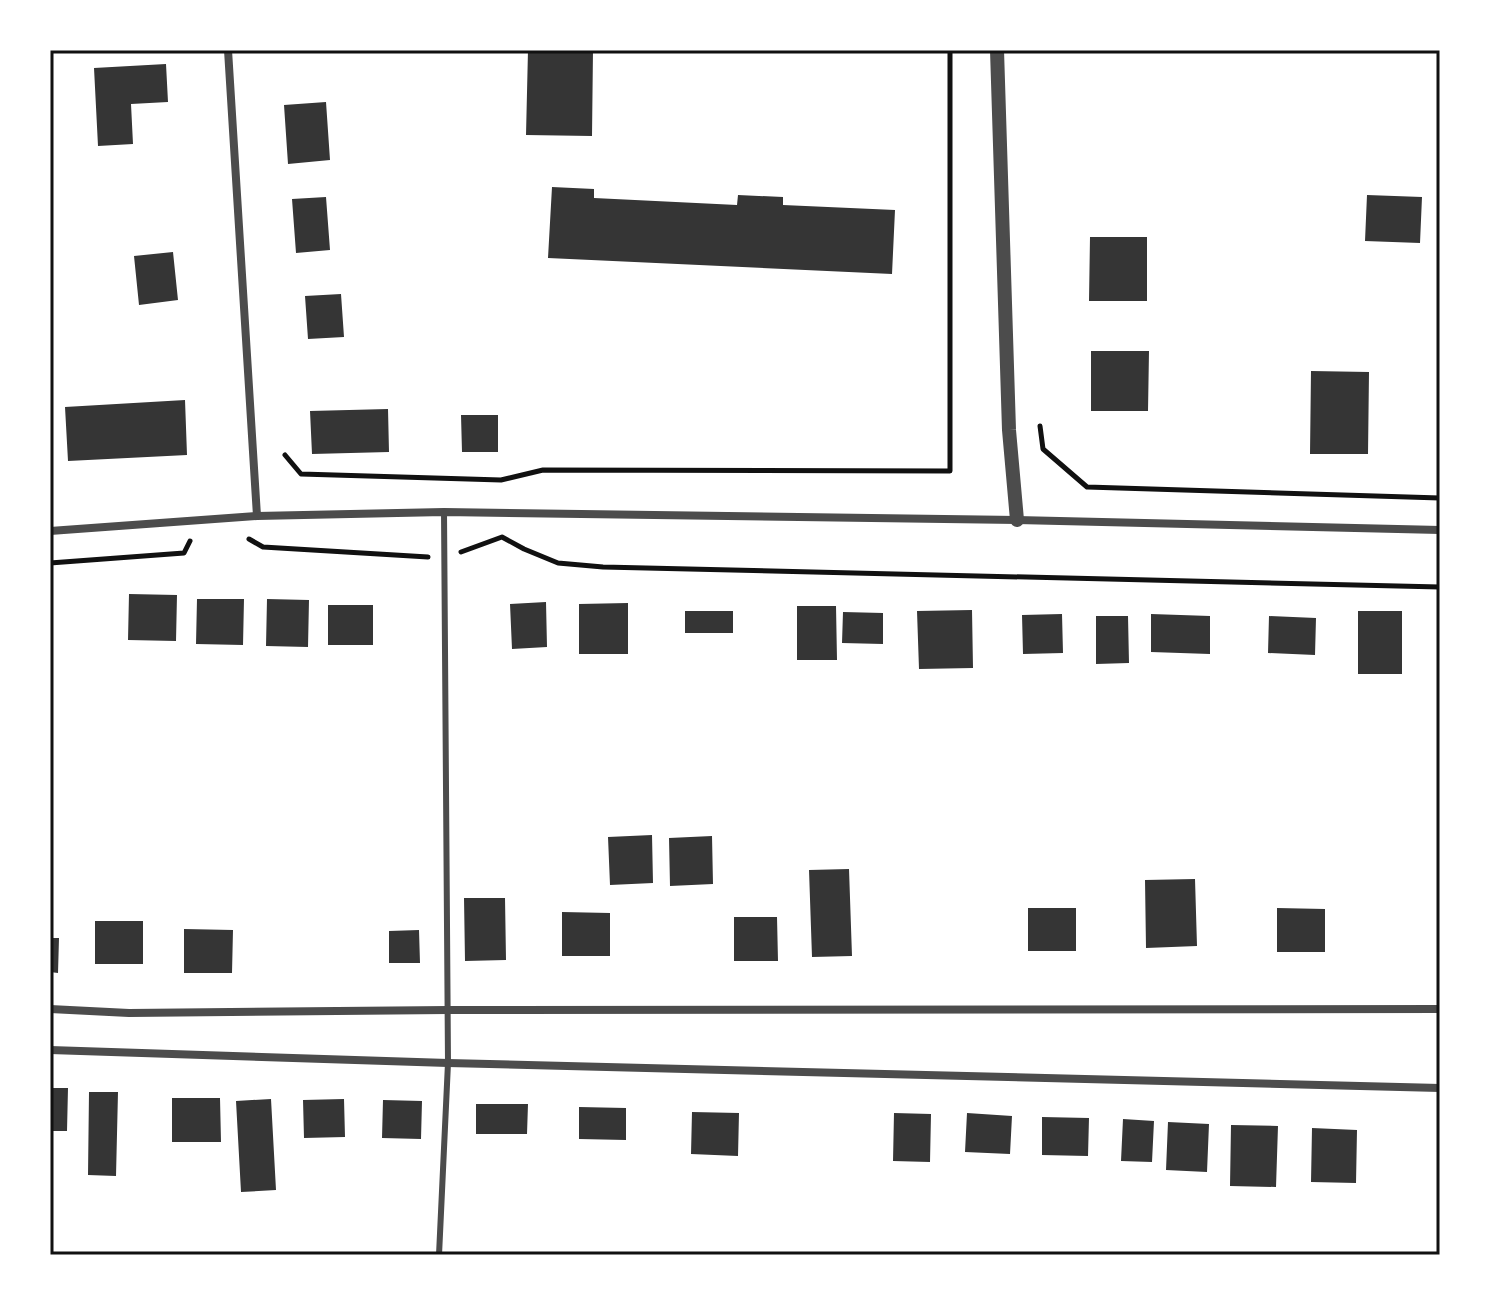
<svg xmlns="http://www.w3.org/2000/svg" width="1490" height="1305" viewBox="0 0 1490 1305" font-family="'PT Sans Narrow',sans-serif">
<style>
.building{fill:#353535}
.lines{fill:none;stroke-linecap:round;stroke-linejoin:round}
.path{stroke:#111;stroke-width:5}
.service{stroke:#4c4c4c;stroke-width:6}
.minor{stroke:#4c4c4c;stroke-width:8}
.tertiary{stroke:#4c4c4c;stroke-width:14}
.neatline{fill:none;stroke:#111;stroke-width:3}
</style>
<rect width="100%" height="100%" fill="#fff"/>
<!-- building -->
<path class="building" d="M 528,50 L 593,50 L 592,136 L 526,135 Z
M 166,64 L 168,102 L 131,104 L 133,144 L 98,146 L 94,68 Z
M 326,102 L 330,160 L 288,164 L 284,105 Z
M 552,187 L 594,189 L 594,198 L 737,205 L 738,195 L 783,197 L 783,205 L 895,210 L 892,274 L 548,258 Z
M 1367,195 L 1422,197 L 1420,243 L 1365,241 Z
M 326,197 L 330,250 L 296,253 L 292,199 Z
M 1090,237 L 1147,237 L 1147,301 L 1089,301 Z
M 173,252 L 178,300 L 139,305 L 134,256 Z
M 341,294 L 344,337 L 308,339 L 305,296 Z
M 1091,351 L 1149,351 L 1148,411 L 1091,411 Z
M 1311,371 L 1369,372 L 1368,454 L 1310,454 Z
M 185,400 L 187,455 L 68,461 L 65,407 Z
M 388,409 L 389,452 L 312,454 L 310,411 Z
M 461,415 L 498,415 L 498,452 L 462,452 Z
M 129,594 L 177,595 L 176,641 L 128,640 Z
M 197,599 L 244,599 L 243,645 L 196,644 Z
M 267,599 L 309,600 L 308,647 L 266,646 Z
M 546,602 L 547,647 L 512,649 L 510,604 Z
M 628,603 L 628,654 L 579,654 L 579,604 Z
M 328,605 L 373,605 L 373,645 L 328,645 Z
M 797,606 L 836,606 L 837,660 L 797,660 Z
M 972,610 L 973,668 L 919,669 L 917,611 Z
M 685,611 L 733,611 L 733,633 L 685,633 Z
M 1358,611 L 1402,611 L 1402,674 L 1358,674 Z
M 843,612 L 883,613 L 883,644 L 842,643 Z
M 1062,614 L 1063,653 L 1023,654 L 1022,615 Z
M 1151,614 L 1210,616 L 1210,654 L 1151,652 Z
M 1096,616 L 1128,616 L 1129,663 L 1096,664 Z
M 1269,616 L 1316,618 L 1315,655 L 1268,653 Z
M 652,835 L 653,883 L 610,885 L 608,837 Z
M 712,836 L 713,884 L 670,886 L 669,838 Z
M 849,869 L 852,956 L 812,957 L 809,870 Z
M 1195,879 L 1197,946 L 1146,948 L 1145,880 Z
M 464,898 L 505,898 L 506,960 L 465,961 Z
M 1028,908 L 1076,908 L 1076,951 L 1028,951 Z
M 1277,908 L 1325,909 L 1325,952 L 1277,952 Z
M 562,912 L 610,913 L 610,956 L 562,956 Z
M 734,917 L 777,917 L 778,961 L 734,961 Z
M 95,921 L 143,921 L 143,964 L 95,964 Z
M 184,929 L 233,930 L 232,973 L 184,973 Z
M 419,930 L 420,963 L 389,963 L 389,931 Z
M 50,938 L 59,938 L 58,973 L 50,972 Z
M 50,1088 L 68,1088 L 67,1131 L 50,1131 Z
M 89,1092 L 118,1092 L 116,1176 L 88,1175 Z
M 172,1098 L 220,1098 L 221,1142 L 172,1142 Z
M 271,1099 L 276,1190 L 241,1192 L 236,1101 Z
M 344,1099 L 345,1137 L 304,1138 L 303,1100 Z
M 383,1100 L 422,1101 L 421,1139 L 382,1138 Z
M 476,1104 L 528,1104 L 527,1134 L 476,1134 Z
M 579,1107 L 626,1108 L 626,1140 L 579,1139 Z
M 692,1112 L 739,1113 L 738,1156 L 691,1154 Z
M 894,1113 L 931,1114 L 930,1162 L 893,1161 Z
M 967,1113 L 1012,1116 L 1010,1154 L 965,1152 Z
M 1042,1117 L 1089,1118 L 1088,1156 L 1042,1155 Z
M 1123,1119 L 1154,1121 L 1152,1162 L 1121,1161 Z
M 1168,1122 L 1209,1124 L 1207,1172 L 1166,1170 Z
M 1231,1125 L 1278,1126 L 1276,1187 L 1230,1186 Z
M 1312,1128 L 1357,1130 L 1356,1183 L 1311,1182 Z"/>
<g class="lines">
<!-- path -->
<path class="path" d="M 1040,426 L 1043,449 L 1087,487 L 1440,498
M 285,455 L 301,474 L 501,480 L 543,470 L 950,471 L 950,50
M 249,539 L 263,547 L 428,557
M 461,552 L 502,537 L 524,549 L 558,563 L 603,567 L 1440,587
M 50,563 L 184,553 L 190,541"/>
<!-- service -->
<path class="service" d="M 439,1255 L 448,1063 L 444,512"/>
<!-- minor -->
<path class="minor" d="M 228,50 L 257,516
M 50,531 L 257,516 L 444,512 L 1017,520 L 1440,530
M 50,1009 L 129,1013 L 448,1010 L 1440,1009
M 50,1050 L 448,1063 L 1440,1088"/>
<!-- tertiary -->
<path class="tertiary" d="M 997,50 L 1009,430 L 1017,520"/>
</g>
<!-- border -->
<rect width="1490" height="1305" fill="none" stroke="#ffffff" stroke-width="104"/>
<rect x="52" y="52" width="1386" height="1201" class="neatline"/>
</svg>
